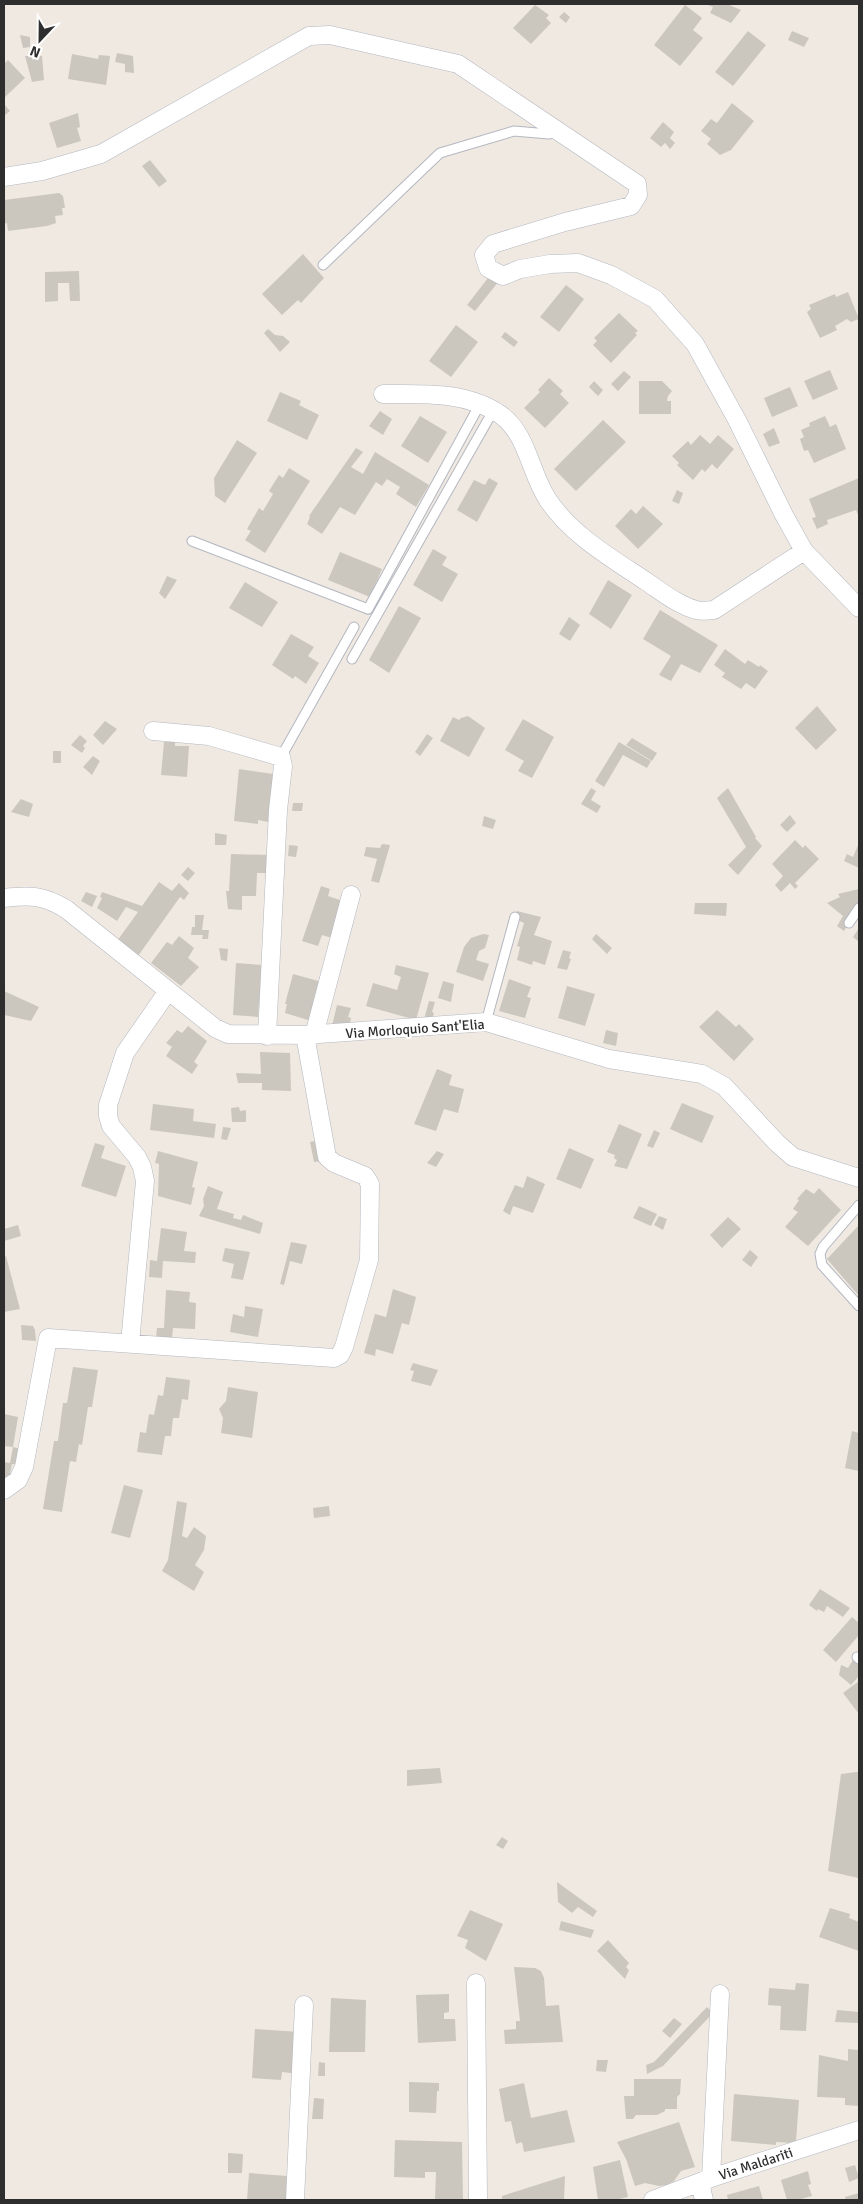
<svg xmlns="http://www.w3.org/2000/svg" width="863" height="2204" viewBox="0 0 863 2204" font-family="Signika,sans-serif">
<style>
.building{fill:#cbc7bf}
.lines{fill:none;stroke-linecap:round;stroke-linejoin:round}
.lane-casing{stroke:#b4b7c1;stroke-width:11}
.street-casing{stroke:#b4b7c1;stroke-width:19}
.lane{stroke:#fff;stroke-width:9}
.street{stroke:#fff;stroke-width:18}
.labels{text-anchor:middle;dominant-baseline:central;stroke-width:4.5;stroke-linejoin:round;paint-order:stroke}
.street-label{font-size:14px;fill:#2e2e2e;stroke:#fff}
</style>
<rect width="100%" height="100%" fill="#efe9e1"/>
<!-- building -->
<path class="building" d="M 705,4 L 727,4 L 741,10 L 731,23 L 710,13 L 713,7 Z
M 535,5 L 549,15 L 546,18 L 551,23 L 531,44 L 513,28 Z
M 685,5 L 702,18 L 693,30 L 703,38 L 680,66 L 654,45 Z
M 564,12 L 570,17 L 566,23 L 559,17 Z
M 748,31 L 766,45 L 733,86 L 715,72 Z
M 792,31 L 809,38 L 804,47 L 788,40 Z
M 20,35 L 30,37 L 30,47 L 23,48 Z
M 117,53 L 133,56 L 134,73 L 125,72 L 125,64 L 115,62 Z
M 72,54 L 98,59 L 99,55 L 110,56 L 106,85 L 68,79 Z
M 25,56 L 42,56 L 44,80 L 32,82 Z
M 8,60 L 25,78 L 4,98 L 4,64 Z
M 732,103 L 754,121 L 731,150 L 720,155 L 707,144 L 711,139 L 701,131 L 711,119 L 717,123 Z
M 4,104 L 10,111 L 4,116 Z
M 78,113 L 80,127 L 77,128 L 81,141 L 57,148 L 49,123 Z
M 663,122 L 674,132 L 670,138 L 675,143 L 670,149 L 665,143 L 661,147 L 650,138 Z
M 150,160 L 167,181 L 159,187 L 142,166 Z
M 59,193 L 63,196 L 65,208 L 62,208 L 63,215 L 55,216 L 56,223 L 47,226 L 8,231 L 7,223 L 4,224 L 4,200 Z
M 303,254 L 324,278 L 301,303 L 298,300 L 282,315 L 262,294 Z
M 79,271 L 80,301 L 70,301 L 69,283 L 58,283 L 58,301 L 45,302 L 45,272 Z
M 488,278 L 499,281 L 475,311 L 467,305 Z
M 566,285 L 584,299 L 559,332 L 540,317 Z
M 848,292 L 859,319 L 851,322 L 847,319 L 835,326 L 837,330 L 820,338 L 807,312 L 811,309 L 809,305 L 835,294 L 836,297 Z
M 619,313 L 638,331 L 635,333 L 637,335 L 611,363 L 593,345 L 597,341 L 594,338 Z
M 456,325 L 478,342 L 451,377 L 429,361 Z
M 268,329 L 275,335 L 283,336 L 290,342 L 280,352 L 264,333 Z
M 505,332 L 518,342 L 514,347 L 501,337 Z
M 830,370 L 838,389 L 813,400 L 804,381 Z
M 624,371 L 631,377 L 618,391 L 611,384 Z
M 549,378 L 563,391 L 560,394 L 569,403 L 545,428 L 524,408 L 540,392 L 538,390 Z
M 594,381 L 603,390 L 598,396 L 589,387 Z
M 639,381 L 662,381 L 672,391 L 668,396 L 667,401 L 671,401 L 671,414 L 639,414 Z
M 790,387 L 798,406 L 772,417 L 764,398 Z
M 280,392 L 301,401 L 299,405 L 319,415 L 307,440 L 267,421 Z
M 380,411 L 392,419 L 383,435 L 369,426 Z
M 420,416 L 447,432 L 428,463 L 401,446 Z
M 825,416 L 830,427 L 836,424 L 846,449 L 814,463 L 808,450 L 804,451 L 800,439 L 804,437 L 801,430 L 810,426 L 809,423 Z
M 603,420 L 626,442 L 576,491 L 554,469 Z
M 774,428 L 780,443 L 769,447 L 763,434 Z
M 700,435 L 710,444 L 718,435 L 734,449 L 717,469 L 712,464 L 705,472 L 702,469 L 693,480 L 677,465 L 679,463 L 672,456 L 688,441 L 691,445 Z
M 237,440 L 257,453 L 225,503 L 215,496 L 214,478 Z
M 356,448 L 363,452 L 351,467 L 363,474 L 375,452 L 429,485 L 416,507 L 396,494 L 400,487 L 387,479 L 382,486 L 376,482 L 355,515 L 340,507 L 322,534 L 307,524 L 310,517 L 309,516 Z
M 289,468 L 310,481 L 265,553 L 245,540 L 251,531 L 247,529 L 259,508 L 263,511 L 273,494 L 269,491 L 279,475 L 283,478 Z
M 489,478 L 498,483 L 477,522 L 457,510 L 474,480 L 485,485 Z
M 859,478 L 859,517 L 856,510 L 827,520 L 828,524 L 817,529 L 812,518 L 816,517 L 809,499 Z
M 677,490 L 683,493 L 679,504 L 672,501 Z
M 643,506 L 663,524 L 638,549 L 615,526 L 631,509 L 636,514 Z
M 433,549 L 447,557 L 442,565 L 458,574 L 442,602 L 413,585 Z
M 340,552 L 382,569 L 370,597 L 328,580 Z
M 167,576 L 177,580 L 165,599 L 159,593 Z
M 608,580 L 632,595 L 611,629 L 589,614 Z
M 245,582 L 278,602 L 262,627 L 229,608 Z
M 399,606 L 421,618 L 389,673 L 369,660 Z
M 660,610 L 718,645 L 700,673 L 681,664 L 671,681 L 659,675 L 671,656 L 643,639 Z
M 569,617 L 580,625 L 570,641 L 559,634 Z
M 291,634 L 314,647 L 308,656 L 319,663 L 306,684 L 295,676 L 293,679 L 272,665 Z
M 725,649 L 745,664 L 748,660 L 759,667 L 760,665 L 768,671 L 755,689 L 746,683 L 741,689 L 722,677 L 725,673 L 714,665 Z
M 817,706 L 837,730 L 816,750 L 795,728 Z
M 468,716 L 485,728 L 469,757 L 440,741 L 453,717 L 459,720 L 461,718 Z
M 523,719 L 554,737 L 532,778 L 518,771 L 524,761 L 505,750 Z
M 105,721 L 117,729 L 103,745 L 93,735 Z
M 427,734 L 433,738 L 420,756 L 415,752 Z
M 80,735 L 87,741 L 83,746 L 85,748 L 82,753 L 71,745 Z
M 632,738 L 657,753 L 652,761 L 626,745 Z
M 164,742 L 175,742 L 175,746 L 189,746 L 187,777 L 161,775 Z
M 619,742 L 651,761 L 647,768 L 623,755 L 604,787 L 595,781 Z
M 53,751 L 61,751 L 61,763 L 53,763 Z
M 93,756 L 100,761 L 92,775 L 83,767 Z
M 239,769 L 273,774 L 268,822 L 258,820 L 258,824 L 234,821 Z
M 591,788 L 596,791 L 591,800 L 601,806 L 597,813 L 581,804 Z
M 728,788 L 756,837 L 755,838 L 762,846 L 738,875 L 728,865 L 746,847 L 717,798 Z
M 21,799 L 33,804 L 29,817 L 11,812 Z
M 293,803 L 303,803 L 302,811 L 292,811 Z
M 790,815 L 796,823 L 787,832 L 780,825 Z
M 484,816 L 496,820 L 493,829 L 482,826 Z
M 215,833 L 227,835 L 226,845 L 215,845 Z
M 795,840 L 803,848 L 805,845 L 819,859 L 795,883 L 798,886 L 795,889 L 790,883 L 781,892 L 775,885 L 783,876 L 772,864 Z
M 859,843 L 859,868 L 844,861 L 847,854 L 853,857 Z
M 382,844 L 390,845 L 379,883 L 371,881 L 377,859 L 364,856 L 366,847 L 380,848 Z
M 289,845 L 298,846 L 296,857 L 288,856 Z
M 231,854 L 270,855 L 269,873 L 257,873 L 256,896 L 242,896 L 242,910 L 228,909 L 226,891 L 229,891 Z
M 188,867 L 195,873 L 188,881 L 181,875 Z
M 159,882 L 172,891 L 179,883 L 189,893 L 184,900 L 180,897 L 138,956 L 117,941 L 138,912 L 126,907 L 117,921 L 97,908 L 102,898 L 100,897 L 102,892 L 142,906 Z
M 321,886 L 330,889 L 328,896 L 346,902 L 335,939 L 322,935 L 318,946 L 302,941 Z
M 859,889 L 859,907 L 844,931 L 837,926 L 843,916 L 827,903 L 840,897 L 838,894 Z
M 86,892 L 97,896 L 92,907 L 81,901 Z
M 695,903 L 727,903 L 726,916 L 694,914 Z
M 517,911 L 541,917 L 534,935 L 552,941 L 545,965 L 533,961 L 532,965 L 517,960 L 520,947 L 517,946 L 524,923 L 515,919 Z
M 195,915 L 204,915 L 202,930 L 209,930 L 208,939 L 202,939 L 203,935 L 191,935 L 192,927 L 195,927 Z
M 859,928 L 859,942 L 853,937 Z
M 483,934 L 489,935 L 485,948 L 479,951 L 476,960 L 489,964 L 483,981 L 456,972 L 464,947 L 471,938 Z
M 596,934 L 612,948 L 607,954 L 592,939 Z
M 179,936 L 194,948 L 188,958 L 199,967 L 181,986 L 151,963 L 167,942 L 172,945 Z
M 219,948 L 228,949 L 227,961 L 221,960 Z
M 563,950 L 571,952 L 569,958 L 571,959 L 567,970 L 557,968 Z
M 236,963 L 262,965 L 258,1017 L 233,1015 Z
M 396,965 L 429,973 L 416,1020 L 366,1006 L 373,983 L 397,990 L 401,977 L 394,974 Z
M 293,974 L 322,982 L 311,1021 L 285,1013 L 287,1004 L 285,1004 Z
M 509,979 L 531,987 L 527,997 L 531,998 L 525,1018 L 499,1011 Z
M 443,981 L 454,984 L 451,1002 L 438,998 Z
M 567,986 L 595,994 L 585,1026 L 558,1018 Z
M 4,991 L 39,1007 L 31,1021 L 4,1015 Z
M 429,1001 L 435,1002 L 432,1012 L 434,1013 L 432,1021 L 423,1023 Z
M 337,1005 L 351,1008 L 348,1017 L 351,1018 L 349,1029 L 331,1030 Z
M 717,1010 L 736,1027 L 739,1024 L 754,1039 L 734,1061 L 699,1027 Z
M 188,1026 L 207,1041 L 194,1062 L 198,1065 L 192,1074 L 166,1056 L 172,1047 L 166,1043 L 177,1030 L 182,1033 Z
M 606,1030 L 618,1033 L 616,1046 L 603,1043 Z
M 260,1052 L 290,1053 L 291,1091 L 262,1090 L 262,1083 L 238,1083 L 236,1073 L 261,1074 Z
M 437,1069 L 452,1075 L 449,1085 L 464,1089 L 458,1113 L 444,1109 L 436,1131 L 414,1124 Z
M 682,1103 L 714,1116 L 702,1143 L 670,1129 Z
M 153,1104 L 194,1109 L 193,1121 L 216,1124 L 214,1138 L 150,1130 Z
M 239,1107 L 240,1111 L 246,1110 L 246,1122 L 232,1122 L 231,1108 Z
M 619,1124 L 642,1134 L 627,1169 L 614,1166 L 617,1160 L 614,1158 L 615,1155 L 607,1152 Z
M 223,1127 L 231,1128 L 227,1140 L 221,1139 Z
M 654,1130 L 660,1133 L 653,1148 L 647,1146 Z
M 320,1140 L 325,1161 L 314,1162 L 310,1142 Z
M 95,1143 L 105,1146 L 101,1158 L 126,1166 L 116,1197 L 81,1186 Z
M 569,1148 L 594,1159 L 581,1189 L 556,1179 Z
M 158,1151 L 198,1162 L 192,1187 L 195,1188 L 191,1205 L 158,1196 L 159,1164 L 155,1163 Z
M 437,1151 L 444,1154 L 436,1167 L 427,1163 Z
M 527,1176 L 545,1184 L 533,1213 L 513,1206 L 510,1215 L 503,1211 L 515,1185 L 523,1188 Z
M 208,1186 L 223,1192 L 217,1209 L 234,1214 L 233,1218 L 241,1220 L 243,1215 L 263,1223 L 260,1234 L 199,1216 L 204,1206 L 203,1199 Z
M 819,1188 L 841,1210 L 808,1246 L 785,1227 L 798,1212 L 793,1209 L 799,1200 L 797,1199 L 806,1189 L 814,1194 Z
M 639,1206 L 657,1214 L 651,1226 L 633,1218 Z
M 659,1216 L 667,1219 L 663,1230 L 654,1225 Z
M 728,1217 L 741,1229 L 722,1248 L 710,1235 Z
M 18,1225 L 21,1236 L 4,1241 L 4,1229 Z
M 859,1225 L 859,1296 L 827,1259 Z
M 161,1228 L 187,1232 L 184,1251 L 196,1252 L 195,1263 L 163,1261 L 162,1278 L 149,1277 L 150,1260 L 157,1261 Z
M 291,1242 L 307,1245 L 302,1264 L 290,1261 L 284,1285 L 280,1284 Z
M 225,1248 L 250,1252 L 243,1280 L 231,1278 L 234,1264 L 222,1261 Z
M 750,1250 L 758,1257 L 751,1267 L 742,1260 Z
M 6,1256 L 20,1309 L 4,1312 L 4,1257 Z
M 393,1289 L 416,1297 L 409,1325 L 402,1323 L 393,1354 L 376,1349 L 375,1356 L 364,1353 L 375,1314 L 386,1317 Z
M 166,1290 L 190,1292 L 189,1302 L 196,1303 L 195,1329 L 173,1328 L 172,1339 L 156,1338 L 157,1328 L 164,1328 Z
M 245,1306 L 263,1309 L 258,1337 L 230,1332 L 233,1314 L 244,1317 Z
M 21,1325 L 33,1326 L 35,1330 L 36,1341 L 22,1340 Z
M 413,1363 L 438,1370 L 431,1386 L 411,1381 L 414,1371 L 410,1370 Z
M 73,1367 L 98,1370 L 92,1407 L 88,1407 L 82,1445 L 79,1444 L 76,1462 L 70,1461 L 62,1512 L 43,1509 L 54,1441 L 58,1441 L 63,1403 L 67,1403 Z
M 166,1377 L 190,1380 L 188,1400 L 182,1399 L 179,1418 L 173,1418 L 171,1436 L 165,1436 L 162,1455 L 137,1452 L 140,1432 L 146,1433 L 149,1414 L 154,1415 L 158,1395 L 163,1396 Z
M 228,1387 L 258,1392 L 252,1438 L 221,1433 L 223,1418 L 219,1409 L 226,1401 Z
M 4,1414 L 18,1417 L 13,1447 L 4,1446 Z
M 852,1431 L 859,1433 L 859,1471 L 845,1468 Z
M 13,1447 L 25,1450 L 22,1465 L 12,1464 L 9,1479 L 4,1478 L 4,1462 L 10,1463 Z
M 124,1485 L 143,1490 L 130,1538 L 111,1533 Z
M 177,1501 L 187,1503 L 182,1536 L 187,1538 L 194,1527 L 206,1536 L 204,1550 L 195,1565 L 204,1572 L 194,1591 L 162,1571 L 168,1560 Z
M 329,1506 L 330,1516 L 314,1518 L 313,1508 Z
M 820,1589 L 850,1608 L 843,1617 L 827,1606 L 824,1612 L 818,1609 L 817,1611 L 809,1605 Z
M 852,1617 L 859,1623 L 859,1635 L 836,1662 L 823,1650 Z
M 853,1660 L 859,1665 L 859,1676 L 851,1685 L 839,1675 L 841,1665 L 848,1668 Z
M 859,1681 L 859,1714 L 843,1693 Z
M 440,1768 L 442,1783 L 407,1786 L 407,1770 Z
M 856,1772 L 859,1772 L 858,1878 L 828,1871 L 841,1774 Z
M 502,1837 L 508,1841 L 503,1849 L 496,1845 Z
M 557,1882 L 597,1911 L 593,1917 L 578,1907 L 572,1913 L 558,1902 Z
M 830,1908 L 850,1914 L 849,1918 L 859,1922 L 859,1951 L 819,1937 Z
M 470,1910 L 503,1924 L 486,1961 L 465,1948 L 468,1940 L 457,1936 Z
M 561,1921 L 594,1930 L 591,1938 L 559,1930 Z
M 608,1940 L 629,1963 L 626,1967 L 629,1970 L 625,1979 L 597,1951 Z
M 514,1967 L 535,1968 L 541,1971 L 544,1978 L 546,2006 L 559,2005 L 563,2042 L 505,2044 L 504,2030 L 516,2029 L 516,2021 L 520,2021 Z
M 796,1983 L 809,1984 L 806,2031 L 780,2030 L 781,2006 L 768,2005 L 769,1988 L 795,1990 Z
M 449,1994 L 449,2012 L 444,2013 L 444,2019 L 455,2019 L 456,2041 L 418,2043 L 416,1995 Z
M 331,1998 L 366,2000 L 365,2052 L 329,2052 Z
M 707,2007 L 713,2013 L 663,2066 L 647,2074 L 646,2065 L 654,2062 Z
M 837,2010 L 859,2012 L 859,2023 L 835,2022 Z
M 674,2018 L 682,2024 L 670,2038 L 662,2031 Z
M 255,2029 L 300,2032 L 299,2074 L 282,2072 L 281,2080 L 252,2078 Z
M 848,2049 L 859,2050 L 859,2106 L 845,2105 L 845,2098 L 817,2097 L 819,2055 L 848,2061 Z
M 597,2060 L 608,2060 L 606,2072 L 596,2071 Z
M 319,2062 L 325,2063 L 325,2076 L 318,2076 Z
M 634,2079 L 681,2079 L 680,2094 L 677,2097 L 677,2109 L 665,2109 L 665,2111 L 657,2115 L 636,2115 L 633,2119 L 626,2119 L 624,2096 L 634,2096 Z
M 409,2082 L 439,2083 L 439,2091 L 437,2091 L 436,2113 L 409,2112 Z
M 524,2083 L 531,2118 L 567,2110 L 575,2142 L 524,2152 L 522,2142 L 516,2144 L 511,2121 L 505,2122 L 499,2089 Z
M 734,2094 L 799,2100 L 796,2141 L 794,2143 L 776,2142 L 776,2145 L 731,2141 Z
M 314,2098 L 324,2099 L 323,2119 L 312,2119 Z
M 679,2122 L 695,2167 L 681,2171 L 674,2181 L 667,2185 L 659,2186 L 645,2183 L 635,2186 L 626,2159 L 617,2142 Z
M 395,2140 L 462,2142 L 463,2200 L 435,2200 L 436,2172 L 425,2172 L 425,2178 L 394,2177 Z
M 228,2153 L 243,2154 L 242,2173 L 228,2173 Z
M 620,2160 L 628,2197 L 615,2200 L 598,2200 L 593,2167 Z
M 855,2165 L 859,2178 L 849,2182 L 845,2168 Z
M 808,2171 L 811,2184 L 808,2185 L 812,2196 L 797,2200 L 787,2200 L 781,2180 Z
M 249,2173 L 287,2176 L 286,2200 L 247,2200 Z
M 565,2176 L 564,2200 L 502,2200 L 502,2196 Z
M 759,2186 L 763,2200 L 728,2200 L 727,2195 Z
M 859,2193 L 859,2200 L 846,2200 L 845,2197 Z"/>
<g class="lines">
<!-- lane casing -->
<g class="lane-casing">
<path id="lane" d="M 323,265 L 440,153 L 514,131 L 549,134 L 555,129
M 192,541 L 368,609 L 480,404
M 352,659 L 493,411
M 281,757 L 354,627
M 849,923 L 859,908
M 486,1022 L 515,917
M 859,1205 L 823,1247 L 820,1254 L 822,1265 L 859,1306
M 857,1657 L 859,1659"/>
</g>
<!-- street casing -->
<g class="street-casing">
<path id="street" d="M 4,177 L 42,171 L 101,154 L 309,36 L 330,35 L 458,64 L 637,184 L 638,195 L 631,206 L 565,222 L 493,244 L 484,255 L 488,268 L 503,276 L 520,269 L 550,264 L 578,263 L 611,275 L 655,299 L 695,344 L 737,420 L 784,515 L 804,551 L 859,608
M 383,394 C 422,394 467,391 501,415 C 528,435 530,473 548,500 C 571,535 613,559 647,582 C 662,592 678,605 696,610 C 701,612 708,610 714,610 L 804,551
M 153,731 L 209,736 L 281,757 L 283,766 L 278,810 L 267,1036
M 4,898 C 30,895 43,895 66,909 L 215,1028 L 228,1034 L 305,1035 L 486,1022 L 609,1059 L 702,1074 L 724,1086 L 777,1143 L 793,1157 L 859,1178
M 314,1035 L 351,895
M 130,1343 L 145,1181 L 142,1167 L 137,1157 L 111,1126 L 108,1116 L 108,1105 L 125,1053 L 168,991
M 4,1490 L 18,1480 L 24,1467 L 48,1338 L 334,1358 L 340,1355 L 344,1347 L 369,1260 L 370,1184 L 365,1176 L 334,1163 L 327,1157 L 305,1035
M 476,1983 L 478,2200
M 711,2178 L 720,1994
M 700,2183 L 704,2200
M 295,2200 L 304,2005
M 653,2200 L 711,2178 L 859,2130"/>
</g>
<!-- lane -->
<use href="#lane" class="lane"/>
<!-- street -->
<use href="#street" class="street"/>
</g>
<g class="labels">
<!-- street labels -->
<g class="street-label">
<text transform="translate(415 1029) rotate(-4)">Via Morloquio Sant'Elia</text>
<text transform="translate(756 2164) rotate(-18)">Via Maldariti</text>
</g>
</g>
<!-- border -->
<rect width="863" height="2204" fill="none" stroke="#2e2e2e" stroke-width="10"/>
<!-- north arrow -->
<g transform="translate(40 40) rotate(202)" stroke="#ffffff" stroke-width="4" paint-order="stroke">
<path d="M0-4L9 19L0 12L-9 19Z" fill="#2e2e2e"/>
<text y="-8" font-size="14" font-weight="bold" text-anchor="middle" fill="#2e2e2e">N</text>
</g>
</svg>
